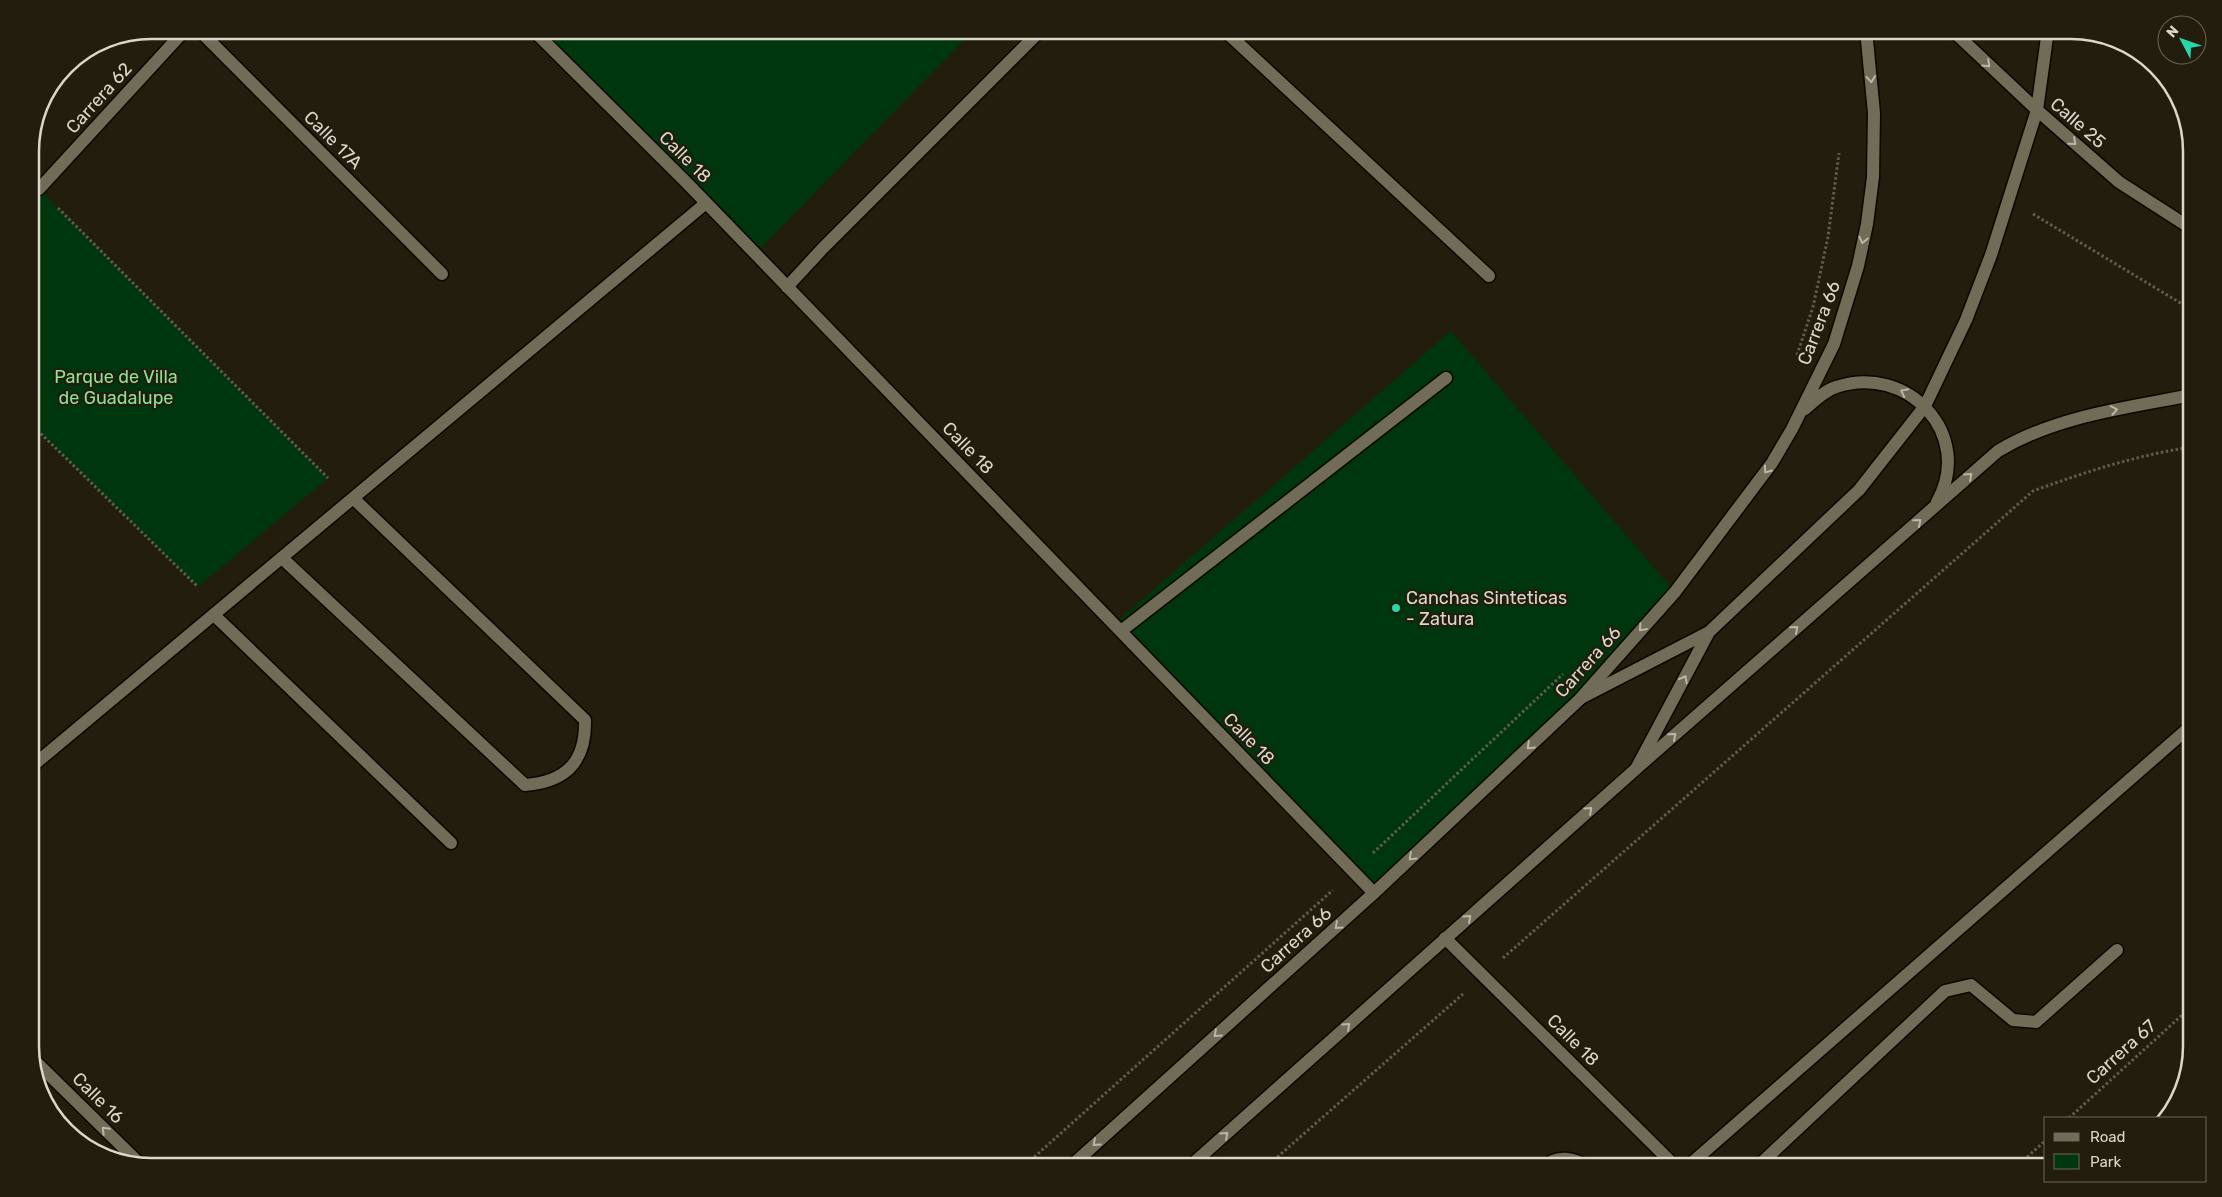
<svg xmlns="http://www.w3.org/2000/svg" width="2222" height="1197" viewBox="0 0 2222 1197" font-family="Rubik,sans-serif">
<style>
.green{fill:#00360e}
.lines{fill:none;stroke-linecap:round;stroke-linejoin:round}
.service-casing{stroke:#0b0700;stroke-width:15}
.minor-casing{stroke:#0b0700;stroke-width:15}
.tertiary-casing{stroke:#0b0700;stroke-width:15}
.secondary-casing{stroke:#0b0700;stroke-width:15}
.path{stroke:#615c4d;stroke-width:3;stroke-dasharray:2.5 2.5;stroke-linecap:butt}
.service{stroke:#716c58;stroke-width:12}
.minor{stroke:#716c58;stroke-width:12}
.tertiary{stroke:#716c58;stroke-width:12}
.secondary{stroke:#716c58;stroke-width:12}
.oneway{stroke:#bab7a9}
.poi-dot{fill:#28d5ad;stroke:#221d0c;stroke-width:2}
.labels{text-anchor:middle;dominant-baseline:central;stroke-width:4.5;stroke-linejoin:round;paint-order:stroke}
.street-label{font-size:18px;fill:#dad7cc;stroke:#221d0c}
.park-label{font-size:18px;fill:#8ce297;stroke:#221d0c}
.poi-label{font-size:18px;fill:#dad7cc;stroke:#221d0c;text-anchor:start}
.rim{fill:none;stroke:#dad7cc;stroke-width:2.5}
</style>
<rect width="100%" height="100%" fill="#221d0c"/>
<!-- green -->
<path class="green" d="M 533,30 L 974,30 L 755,254 Z
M 30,180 L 328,478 L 198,587 L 30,423 Z
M 1451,331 L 1675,592 L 1580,699 L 1374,893 L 1114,624 Z"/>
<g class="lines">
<!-- service casing -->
<g class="service-casing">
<path id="service" d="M 1224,30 L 1489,276
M 787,287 L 823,248 L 1041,30
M 282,558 L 525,785 C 566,782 586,762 585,720 L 353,498
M 214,615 L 451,843
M 1121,631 L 1446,378
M 1581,698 L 1709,632 L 1859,490 L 1925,406 L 1966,320 L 1991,255 L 2037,110 L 2048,30
M 1637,767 L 1709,632
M 30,768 L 706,203
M 1545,1167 C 1556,1154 1575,1158 1587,1167
M 1687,1167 L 2192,725
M 1757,1167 L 1945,991 L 1971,985 L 2013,1020 L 2036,1022 L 2117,950"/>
</g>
<!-- minor casing -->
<g class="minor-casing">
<path id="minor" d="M 199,30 L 442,274
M 533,30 L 686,182 L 1374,893
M 39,189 L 185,30
M 1445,938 L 1676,1167"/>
</g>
<!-- tertiary casing -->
<g class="tertiary-casing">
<path id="tertiary" d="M 1952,30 L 2037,110 L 2119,182 L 2192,229
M 31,1057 L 140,1164"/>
</g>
<!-- secondary casing -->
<g class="secondary-casing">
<path id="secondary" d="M 1805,409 C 1814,401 1824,391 1836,387 C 1907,363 1975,434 1937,502
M 1070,1167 L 1374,893 L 1580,699 L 1675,592 L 1772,463 L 1792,429 L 1834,344 L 1858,266 L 1867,224 L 1873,177 L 1874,113 L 1866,30
M 1189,1167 L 1637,768 L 1998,451 C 2056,416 2126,408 2192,395"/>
</g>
<!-- path -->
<path class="path" d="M 2121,42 L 2166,78
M 58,208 L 328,478
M 2033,214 L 2192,310
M 1797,355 L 1813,307 L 1828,237 L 1839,153
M 30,423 L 198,587
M 1373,853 L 1563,674
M 1503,958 L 2033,491 C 2085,472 2137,455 2192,447
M 2069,1118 L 2192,1006
M 1023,1167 L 1333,890
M 1266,1167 L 1463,994
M 2016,1167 L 2046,1140"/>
<!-- service -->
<use href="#service" class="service"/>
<!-- minor -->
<use href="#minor" class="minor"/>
<!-- tertiary -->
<use href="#tertiary" class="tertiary"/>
<!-- secondary -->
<use href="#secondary" class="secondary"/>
</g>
<!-- one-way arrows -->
<defs><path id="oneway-chevron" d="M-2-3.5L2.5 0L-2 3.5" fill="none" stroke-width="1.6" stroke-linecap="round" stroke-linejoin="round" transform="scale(1.25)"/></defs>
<g class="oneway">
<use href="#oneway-chevron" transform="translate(1987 64) rotate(44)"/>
<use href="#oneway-chevron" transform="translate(1871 79) rotate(85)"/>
<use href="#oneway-chevron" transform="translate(2073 142) rotate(41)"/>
<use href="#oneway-chevron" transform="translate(1863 240) rotate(102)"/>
<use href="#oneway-chevron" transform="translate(1904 392) rotate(-153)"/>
<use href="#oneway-chevron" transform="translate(2114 410) rotate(-11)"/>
<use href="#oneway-chevron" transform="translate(1767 470) rotate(126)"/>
<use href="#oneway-chevron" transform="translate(1969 476) rotate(-42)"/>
<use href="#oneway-chevron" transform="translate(1918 522) rotate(-41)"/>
<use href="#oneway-chevron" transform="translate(1642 628) rotate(132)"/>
<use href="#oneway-chevron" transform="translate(1795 629) rotate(-41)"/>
<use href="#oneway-chevron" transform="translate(1684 679) rotate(-62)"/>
<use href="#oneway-chevron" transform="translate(1673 736) rotate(-41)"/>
<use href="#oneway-chevron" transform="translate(1530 746) rotate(137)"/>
<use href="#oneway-chevron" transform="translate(1589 810) rotate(-42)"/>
<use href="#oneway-chevron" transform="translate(1412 857) rotate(137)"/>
<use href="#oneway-chevron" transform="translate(1468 918) rotate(-42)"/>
<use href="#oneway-chevron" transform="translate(1338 926) rotate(138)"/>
<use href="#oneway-chevron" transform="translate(1347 1026) rotate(-42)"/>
<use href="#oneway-chevron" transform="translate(1217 1034) rotate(138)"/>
<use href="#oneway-chevron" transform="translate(105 1130) rotate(-135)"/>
<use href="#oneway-chevron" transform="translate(1225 1135) rotate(-42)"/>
<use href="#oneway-chevron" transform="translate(1096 1143) rotate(138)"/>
</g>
<!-- markers -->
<circle class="poi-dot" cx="1396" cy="608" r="5"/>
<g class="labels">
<!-- street labels -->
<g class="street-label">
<text transform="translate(99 98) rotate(-48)">Carrera 62</text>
<text transform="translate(2078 123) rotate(41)">Calle 25</text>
<text transform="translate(333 140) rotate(45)">Calle 17A</text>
<text transform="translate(685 157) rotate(45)">Calle 18</text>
<text transform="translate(1819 323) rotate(-69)">Carrera 66</text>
<text transform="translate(968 448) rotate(46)">Calle 18</text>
<text transform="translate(1588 662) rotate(-48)">Carrera 66</text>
<text transform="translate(1249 739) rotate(46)">Calle 18</text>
<text transform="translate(1296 940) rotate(-42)">Carrera 66</text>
<text transform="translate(1573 1040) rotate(45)">Calle 18</text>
<text transform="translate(2121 1052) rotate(-42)">Carrera 67</text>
<text transform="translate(98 1098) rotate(45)">Calle 16</text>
</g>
<!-- park labels -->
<g class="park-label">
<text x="116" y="377">Parque de Villa<tspan x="116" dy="21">de Guadalupe</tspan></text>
</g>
<!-- poi labels -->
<g class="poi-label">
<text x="1406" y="598">Canchas Sinteticas<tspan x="1406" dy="21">- Zatura</tspan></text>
</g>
</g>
<!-- crop -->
<path d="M0 0H2222V1197H0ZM151 39H2071A112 112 0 0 1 2183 151V1046A112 112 0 0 1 2071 1158H151A112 112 0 0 1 39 1046V151A112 112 0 0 1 151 39Z" fill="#221d0c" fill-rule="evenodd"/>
<path class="rim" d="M151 39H2071A112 112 0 0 1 2183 151V1046A112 112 0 0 1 2071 1158H151A112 112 0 0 1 39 1046V151A112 112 0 0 1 151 39Z"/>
<!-- legend -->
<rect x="2044" y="1117" width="162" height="65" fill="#221d0c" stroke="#6c6759"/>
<rect x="2054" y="1133" width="25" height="8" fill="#716c58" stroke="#6c6759"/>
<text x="2090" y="1142" font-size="15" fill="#dad7cc">Road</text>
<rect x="2054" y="1154" width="25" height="15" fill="#00360e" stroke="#6c6759"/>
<text x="2090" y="1167" font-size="15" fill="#dad7cc">Park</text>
<!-- north arrow -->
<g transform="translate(2182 40) rotate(311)"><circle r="24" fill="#221d0c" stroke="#6c6759"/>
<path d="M0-4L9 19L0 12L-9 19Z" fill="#28d5ad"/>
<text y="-8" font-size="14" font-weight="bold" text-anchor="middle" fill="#dad7cc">N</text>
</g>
</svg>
